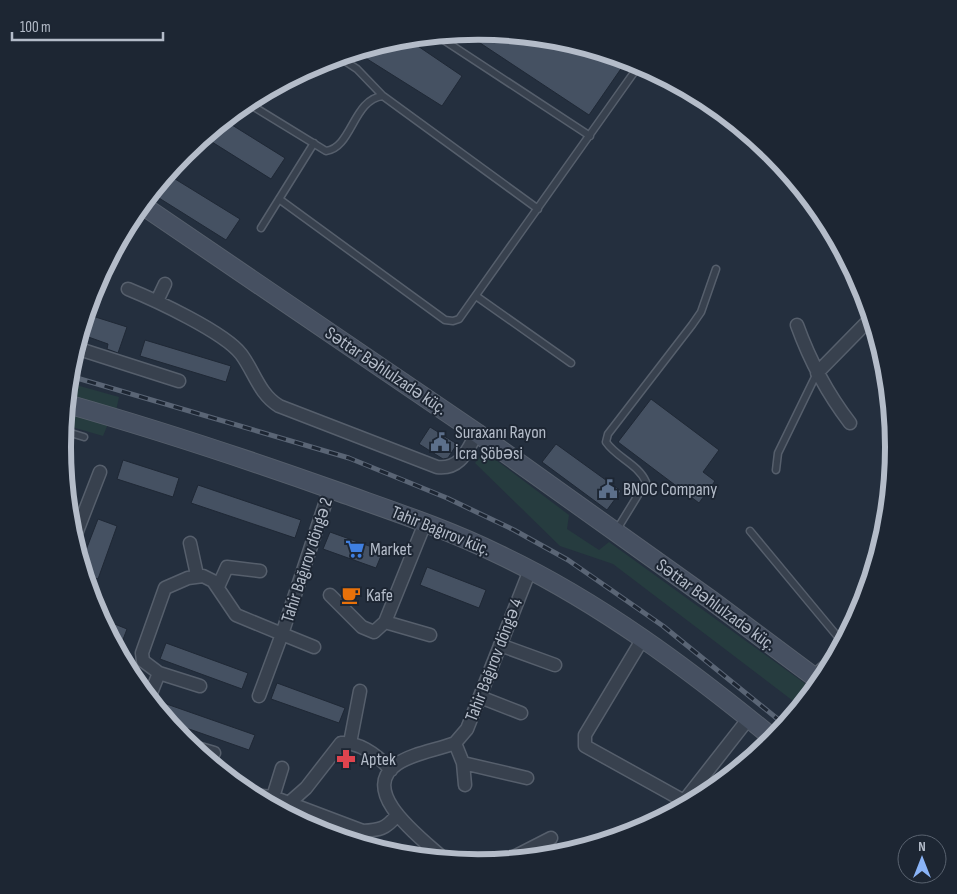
<svg xmlns="http://www.w3.org/2000/svg" width="957" height="894" viewBox="0 0 957 894" font-family="'Sofia Sans Condensed',sans-serif">
<style>
.green{fill:#263c3f}
.building{fill:#455162;stroke:#1f2835}
.lines{fill:none;stroke-linecap:round;stroke-linejoin:round}
.lane-casing{stroke:#565f6c;stroke-width:9}
.street-casing{stroke:#565f6c;stroke-width:15}
.secondary-casing{stroke:#565f6c;stroke-width:20}
.lane{stroke:#38414e;stroke-width:6}
.street{stroke:#38414e;stroke-width:12}
.secondary{stroke:#465061;stroke-width:18}
.rail-casing{stroke:#5a6575;stroke-width:5}
.rail{stroke:#1d2633;stroke-width:3;stroke-dasharray:9;stroke-linecap:butt}
.labels{text-anchor:middle;dominant-baseline:central;stroke-width:4;stroke-linejoin:round;paint-order:stroke}
.street-label{font-size:18px;fill:#b4bcc9;stroke:#1d2633}
.poi-label{font-size:18px;fill:#b4bcc9;stroke:#1d2633;text-anchor:start}
.rim{fill:none;stroke:#b4bcc9;stroke-width:6}
</style>
<rect width="100%" height="100%" fill="#242f3e"/>
<!-- green -->
<path class="green" d="M 69,383 L 119,397 L 116,411 L 68,396 Z
M 66,411 L 108,424 L 103,436 L 65,425 Z
M 484,451 L 569,515 L 567,529 L 599,550 L 609,542 L 814,690 L 801,707 L 613,564 L 560,546 L 475,463 Z"/>
<!-- building -->
<path class="building" d="M 478,31 L 560,39 L 627,60 L 589,115 L 465,33 Z
M 406,38 L 462,76 L 442,106 L 356,52 Z
M 224,120 L 285,158 L 271,179 L 204,137 Z
M 167,174 L 240,219 L 226,240 L 151,193 Z
M 86,314 L 127,327 L 118,353 L 107,349 L 108,344 L 80,334 Z
M 145,340 L 231,366 L 226,382 L 140,356 Z
M 651,399 L 719,450 L 703,472 L 715,481 L 699,503 L 618,442 Z
M 430,427 L 457,444 L 448,458 L 443,459 L 419,444 Z
M 556,444 L 621,491 L 607,510 L 542,462 Z
M 123,460 L 179,478 L 173,497 L 117,479 Z
M 198,485 L 301,520 L 295,538 L 191,503 Z
M 98,519 L 117,526 L 98,579 L 85,574 L 81,563 Z
M 330,532 L 383,551 L 376,568 L 323,549 Z
M 427,567 L 486,590 L 479,608 L 420,585 Z
M 102,619 L 127,629 L 121,645 L 113,642 Z
M 166,643 L 248,673 L 242,689 L 160,659 Z
M 277,683 L 345,708 L 339,723 L 271,699 Z
M 158,701 L 255,735 L 249,750 L 169,722 L 156,707 Z"/>
<g class="lines">
<!-- lane casing -->
<g class="lane-casing">
<path id="lane" d="M 436,35 L 590,136
M 339,57 L 357,69 L 383,96
M 246,102 L 326,151 C 352,148 353,99 383,96 L 538,209
M 279,199 L 445,320 L 453,321 L 459,319 L 640,64
M 261,228 L 314,143
M 476,296 L 571,363
M 64,431 L 84,437
M 776,470 L 778,453 L 817,373
M 616,531 L 646,482 C 638,464 617,458 606,442 L 608,434 L 692,325 L 701,312 L 716,269
M 750,531 L 843,643
M 812,674 L 838,652"/>
</g>
<!-- street casing -->
<g class="street-casing">
<path id="street" d="M 128,289 C 155,300 224,332 241,354 C 254,371 259,394 279,406 L 437,467 C 461,470 467,450 477,433
M 157,301 L 165,284
M 797,325 C 810,361 827,393 850,423
M 76,348 L 179,381
M 817,373 L 872,317
M 74,539 L 100,472
M 190,543 L 197,575
M 218,587 L 227,567 L 260,571
M 330,595 L 362,627 L 374,632 L 385,622 L 425,523
M 385,622 L 430,635
M 642,640 L 585,735 L 585,746 L 684,801
M 500,645 L 555,665
M 159,673 L 200,686
M 259,696 L 282,634 L 314,647
M 480,697 L 521,713
M 149,698 L 159,673 L 143,661 L 142,653 L 165,588 L 188,578 L 203,576 L 213,581 L 236,615 L 282,634 L 330,489
M 350,743 L 360,691
M 455,743 L 463,763 L 465,785
M 190,746 L 214,753
M 463,763 L 527,778
M 252,795 L 273,797 L 363,831 C 379,830 386,829 396,816
M 273,797 L 282,768
M 281,810 L 306,788 L 341,743 C 361,742 378,756 391,770
M 677,810 L 749,718
M 444,859 C 425,841 356,792 397,764 C 413,753 437,750 455,743 L 467,729 L 530,570
M 508,860 L 551,838"/>
</g>
<!-- secondary casing -->
<g class="secondary-casing">
<path id="secondary" d="M 142,205 L 477,433 L 711,600 L 821,682
M 67,404 C 159,430 249,460 339,492 C 392,511 447,529 498,554 C 598,601 689,669 774,739"/>
</g>
<!-- lane -->
<use href="#lane" class="lane"/>
<!-- street -->
<use href="#street" class="street"/>
<!-- secondary -->
<use href="#secondary" class="secondary"/>
<!-- rail casing -->
<g class="rail-casing">
<path id="rail" d="M 70,376 L 349,458 L 447,498 L 514,530 L 568,560 L 663,626 L 785,725"/>
</g>
<!-- rail -->
<use href="#rail" class="rail"/>
</g>
<!-- icons -->
<defs>
<g id="civic-bare" transform="scale(1.5)"><path d="M-.6-6.5H3V-4.5H.6V-3L4-1V1h2V6H-6V1h2V-1L-.6-3ZM-1.2 2.5V6h2.4V2.5Z" fill="#5c6f8a" stroke="#1d2633" stroke-width="2.5" paint-order="stroke"/></g>
<g id="supermarket-bare" transform="scale(1.5)"><path d="M-6-5.5h2.5l.6 2H6L4.5 2H-2.5L-4.4-4H-6ZM-1.5 3.2a1.3 1.3 0 1 0 .1 0ZM3 3.2a1.3 1.3 0 1 0 .1 0Z" fill="#3f7fe0" stroke="#1d2633" stroke-width="2.5" paint-order="stroke"/></g>
<g id="cafe-bare" transform="scale(1.5)"><path d="M-5.5-4.5H6V0H3Q3 3.5 0 3.5H-2.5Q-5.5 3.5-5.5 0ZM3-3.2v2h1.7v-2ZM-6 4.5H4V6H-6Z" fill="#e8710a" stroke="#1d2633" stroke-width="2.5" paint-order="stroke"/></g>
<g id="pharmacy-bare" transform="scale(1.5)"><path d="M-2-6h4v4h4v4h-4v4h-4v-4h-4v-4h4Z" fill="#e0444e" stroke="#1d2633" stroke-width="2.5" paint-order="stroke"/></g>
</defs>
<g fill-rule="evenodd">
<use href="#civic-bare" x="440" y="442"/>
<use href="#civic-bare" x="608" y="489"/>
<use href="#supermarket-bare" x="355" y="549"/>
<use href="#cafe-bare" x="351" y="595"/>
<use href="#pharmacy-bare" x="346" y="759"/>
</g>
<g class="labels">
<!-- street labels -->
<g class="street-label">
<text transform="translate(386 371) rotate(34)">Səttar Bəhlulzadə küç.</text>
<text transform="translate(441 531) rotate(22)">Tahir Bağırov küç.</text>
<text transform="translate(307 560) rotate(-72)">Tahir Bağırov döngə 2</text>
<text transform="translate(716 605) rotate(36)">Səttar Bəhlulzadə küç.</text>
<text transform="translate(494 660) rotate(-69)">Tahir Bağırov döngə 4</text>
</g>
<!-- poi labels -->
<g class="poi-label">
<text x="455" y="432">Suraxanı Rayon<tspan x="455" dy="21">İcra Şöbəsi</tspan></text>
<text x="623" y="489">BNOC Company</text>
<text x="370" y="549">Market</text>
<text x="366" y="595">Kafe</text>
<text x="361" y="759">Aptek</text>
</g>
</g>
<!-- crop -->
<path d="M0 0H957V894H0ZM71 447a407 407 0 1 1 814 0a407 407 0 1 1-814 0Z" fill="#1d2633" fill-rule="evenodd"/>
<path class="rim" d="M71 447a407 407 0 1 1 814 0a407 407 0 1 1-814 0Z"/>
<!-- north arrow -->
<g transform="translate(922 859)"><circle r="24" fill="#1d2633" stroke="#59626f"/>
<path d="M0-4L9 19L0 12L-9 19Z" fill="#8ab4f8"/>
<text y="-8" font-size="14" font-weight="bold" text-anchor="middle" fill="#b4bcc9">N</text>
</g>
<!-- scale -->
<path d="M12 32v8h151v-8" fill="none" stroke="#b4bcc9" stroke-width="2.5"/>
<text x="20" y="32" font-size="15" fill="#b4bcc9" stroke="#1d2633" stroke-width="4" paint-order="stroke">100 m</text>
</svg>
